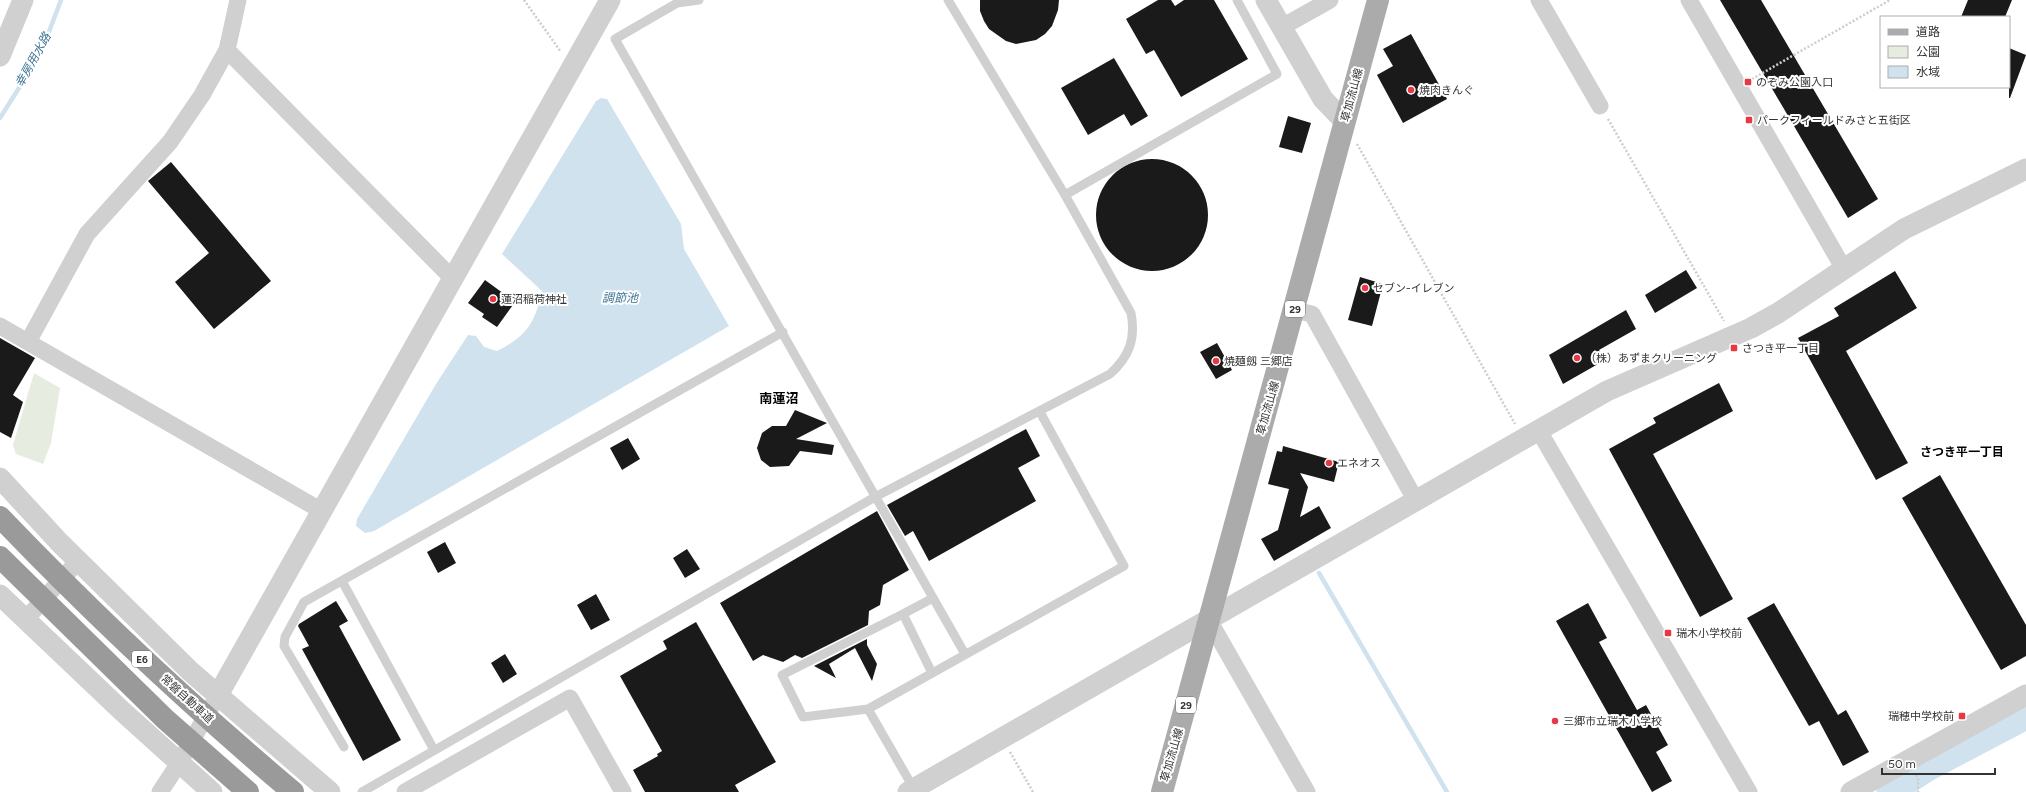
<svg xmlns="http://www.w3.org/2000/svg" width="2026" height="792" viewBox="0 0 2026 792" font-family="Figtree,'Noto Sans JP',sans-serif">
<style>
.green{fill:#e6ecdf}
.water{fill:#cfe2ee}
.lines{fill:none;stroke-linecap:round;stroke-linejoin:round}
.stream{stroke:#cfe2ee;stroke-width:4.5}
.river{stroke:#cfe2ee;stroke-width:27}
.building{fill:#1a1a1a}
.path{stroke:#cdcdcd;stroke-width:2.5;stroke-dasharray:2 2;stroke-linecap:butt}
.service{stroke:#d0d0d0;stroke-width:9}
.minor{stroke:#d0d0d0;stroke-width:17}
.tertiary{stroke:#d0d0d0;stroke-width:21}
.primary{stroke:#ababab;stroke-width:22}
.motorway-bridge{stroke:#9a9a9a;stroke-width:22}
.poi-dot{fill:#e63946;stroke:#fff;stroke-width:1.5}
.labels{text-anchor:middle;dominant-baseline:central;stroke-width:4;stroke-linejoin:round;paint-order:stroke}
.shield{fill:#fff;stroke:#707070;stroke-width:1}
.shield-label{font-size:10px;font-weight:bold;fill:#333}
.poi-label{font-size:11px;fill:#333;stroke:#fff;text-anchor:start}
.street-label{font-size:11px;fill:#333;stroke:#fff}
.water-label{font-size:12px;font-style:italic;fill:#3f7597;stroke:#fff}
.neighbourhood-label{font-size:12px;font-weight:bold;fill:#000;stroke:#fff}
.quarter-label{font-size:13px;font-weight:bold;fill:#000;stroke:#fff}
</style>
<rect width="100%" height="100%" fill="#fff"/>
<!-- green -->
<path class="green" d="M 34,373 L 60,388 L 51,443 L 43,464 L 16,454 L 13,445 Z"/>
<!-- water -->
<path class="water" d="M 601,98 L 607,99 L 681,224 L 684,249 L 729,326 L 374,531 L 365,533 L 356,526 L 357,519 L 436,384 L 468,335 L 476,336 L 484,347 L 497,351 C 527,336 535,323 542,291 L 502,254 L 596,101 Z"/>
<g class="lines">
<!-- stream -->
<path class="stream" d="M 0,118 L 24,80 L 47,37 L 61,0
M 1319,573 L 1447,792"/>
<!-- river -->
<path class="river" d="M 1890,792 L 1929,767 L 2026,716"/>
</g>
<!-- building -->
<path class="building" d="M 980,0 L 1059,0 L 1058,10 L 1052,26 L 1045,34 L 1036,40 L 1016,44 L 1006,41 L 989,29 L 984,21 L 980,11 Z
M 1158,0 L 1171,0 L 1175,6 L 1184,0 L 1214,0 L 1248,59 L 1181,97 L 1154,50 L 1146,54 L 1126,19 Z
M 1720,0 L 1761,0 L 1878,199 L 1848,218 Z
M 1968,0 L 2012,0 L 2005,17 L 1961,17 Z
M 1411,34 L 1447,99 L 1403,123 L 1377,75 L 1393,66 L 1383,49 Z
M 2009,48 L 2026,55 L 2010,98 L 2009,98 Z
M 1114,58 L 1148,116 L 1131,126 L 1124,114 L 1088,135 L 1061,88 Z
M 1288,116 L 1311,123 L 1302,153 L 1279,147 Z
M1096 215a56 56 0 1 1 112 0a56 56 0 1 1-112 0Z
M 171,162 L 271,281 L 214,329 L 175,282 L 209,253 L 148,181 Z
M 1686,270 L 1697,288 L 1655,313 L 1645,295 Z
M 1895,271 L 1917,308 L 1846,351 L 1908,463 L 1876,480 L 1798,338 L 1839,316 L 1834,308 Z
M 1360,277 L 1383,284 L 1372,326 L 1348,320 Z
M 485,280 L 515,302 L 497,327 L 482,317 L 484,314 L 468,303 Z
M 1626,310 L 1636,329 L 1599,350 L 1605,360 L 1563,384 L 1549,355 Z
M 0,338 L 35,358 L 13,395 L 23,402 L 11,438 L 0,432 Z
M 1217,343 L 1232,370 L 1216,379 L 1200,352 Z
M 1719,383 L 1733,411 L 1653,454 L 1733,599 L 1700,617 L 1609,449 L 1656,423 L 1653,418 Z
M 795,410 L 827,423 L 796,439 L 834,445 L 832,455 L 800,451 L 789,466 L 770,467 L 761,460 L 757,448 L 762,433 L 772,426 L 786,426 Z
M 1026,429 L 1040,456 L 1018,468 L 1036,501 L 929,561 L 913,531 L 905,536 L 887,505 Z
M 628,438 L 640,459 L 622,470 L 610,448 Z
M 1283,446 L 1339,462 L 1334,482 L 1300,473 L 1308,487 L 1300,517 L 1319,506 L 1331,528 L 1274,561 L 1261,539 L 1278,530 L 1289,489 L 1268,484 L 1277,451 L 1282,452 Z
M 1940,475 L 2026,625 L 2026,656 L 2001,670 L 1902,498 Z
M 877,511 L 909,570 L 883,585 L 880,605 L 869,611 L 868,625 L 802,658 L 795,655 L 783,662 L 763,655 L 753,661 L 720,603 Z
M 445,542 L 456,563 L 438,573 L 427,552 Z
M 687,549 L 700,569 L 685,578 L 673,558 Z
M 596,594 L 610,620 L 591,630 L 577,605 Z
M 336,601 L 348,621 L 339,626 L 401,740 L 363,761 L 302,649 L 309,646 L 298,626 L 299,624 Z
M 1588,603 L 1607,638 L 1599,642 L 1637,710 L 1646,705 L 1668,745 L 1656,752 L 1672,781 L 1652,792 L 1556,621 Z
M 1774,603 L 1838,715 L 1846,710 L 1869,752 L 1843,766 L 1819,721 L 1809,726 L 1747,618 Z
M 696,622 L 776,762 L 735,785 L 739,792 L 645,792 L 633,770 L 658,756 L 657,754 L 662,751 L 620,676 L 667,649 L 663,641 Z
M 867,639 L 867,645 L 877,664 L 872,681 L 855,648 L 829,664 L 836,678 L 814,666 Z
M 505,654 L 517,674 L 503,683 L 491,663 Z"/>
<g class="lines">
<!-- path -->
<path class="path" d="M 524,0 L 561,52
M 1752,79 L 1890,0
M 1608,119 L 1724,321
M 1357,144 L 1515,424
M 1010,752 L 1033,792
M 1916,775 L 1918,779 L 1918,792"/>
<!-- service -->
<path class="service" d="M 699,0 L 677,3 L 615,39 L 965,654
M 1065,195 L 1277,74 L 1237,0
M 342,581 L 434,750
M 903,614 L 933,598
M 932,673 L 903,614 L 782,675 L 803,717 L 868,709 L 1124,566 L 1040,412
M 868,709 L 914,789
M 344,747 L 284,646 L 285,637 L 304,602 L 783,332
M 362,792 L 875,497 L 1110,374 C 1129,357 1136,339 1131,313 L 1065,195 L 948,0"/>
<!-- minor -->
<path class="minor" d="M 1539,0 L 1600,106
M 1689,0 L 1844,269
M 1282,27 L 1330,0
M 227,50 L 454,280
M 1294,310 L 1312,314 L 1416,501
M 0,326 L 322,511
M 28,342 L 87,234 L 170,142 L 202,95 L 227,50 L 238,0
M 1539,431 L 1749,792
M 26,619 L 78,561
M 1210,622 L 1307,792
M 160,792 L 179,763 L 218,695
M 405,792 L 570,698 L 623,792"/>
<!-- tertiary -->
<path class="tertiary" d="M 1266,0 L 1323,99 L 1345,122
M 0,56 L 23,0
M 0,478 L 59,542 L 190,671 L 330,792
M 0,595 L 122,711 L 212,792
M 218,695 L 610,0
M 908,792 L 1607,391 L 1751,328 L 1778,313 L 1904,229 L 2026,169
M 1851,792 L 2026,695"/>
<!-- primary -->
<path class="primary" d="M 1162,792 L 1378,0"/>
<!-- motorway-bridge -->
<path class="motorway-bridge" d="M 0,517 C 93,614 190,705 293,792
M 0,557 L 165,719 L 248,792"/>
</g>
<!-- markers -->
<g class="poi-dot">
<rect x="1744" y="78" width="8" height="8" rx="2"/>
<circle cx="1411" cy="90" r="4"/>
<rect x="1745" y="116" width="8" height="8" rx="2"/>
<circle cx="1365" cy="288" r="4"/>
<circle cx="493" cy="299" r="4"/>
<rect x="1730" y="344" width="8" height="8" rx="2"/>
<circle cx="1577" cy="358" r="4"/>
<circle cx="1216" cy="361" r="4"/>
<circle cx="1329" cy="463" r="4"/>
<rect x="1664" y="629" width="8" height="8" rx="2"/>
<rect x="1958" y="712" width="8" height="8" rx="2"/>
<circle cx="1555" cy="721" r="4"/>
</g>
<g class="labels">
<!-- shield labels -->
<g class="shield">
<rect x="1285" y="301" width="20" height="16" rx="3"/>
<rect x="132" y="651" width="20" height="16" rx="3"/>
<rect x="1176" y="697" width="20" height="16" rx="3"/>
</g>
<g class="shield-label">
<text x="1295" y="309">29</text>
<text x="142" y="659">E6</text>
<text x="1186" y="705">29</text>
</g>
<!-- poi labels -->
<g class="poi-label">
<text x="1756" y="82">のぞみ公園入口</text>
<text x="1419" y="90">焼肉きんぐ</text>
<text x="1757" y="120">パークフィールドみさと五街区</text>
<text x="1373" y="288">セブン-イレブン</text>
<text x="501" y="299">蓮沼稲荷神社</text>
<text x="1742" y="348">さつき平一丁目</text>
<text x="1585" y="358">（株）あずまクリーニング</text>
<text x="1224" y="361">焼麺劔 三郷店</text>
<text x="1337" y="463">エネオス</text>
<text x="1676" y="633">瑞木小学校前</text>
<text x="1954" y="716" text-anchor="end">瑞穂中学校前</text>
<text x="1563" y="721">三郷市立瑞木小学校</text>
</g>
<!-- street labels -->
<g class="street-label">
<text transform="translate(1352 95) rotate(-75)">草加流山線</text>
<text transform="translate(1268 408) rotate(-74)">草加流山線</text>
<text transform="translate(187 699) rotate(42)">常磐自動車道</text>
<text transform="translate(1172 755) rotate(-74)">草加流山線</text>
</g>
<!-- water labels -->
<g class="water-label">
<text transform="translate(33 60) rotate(-61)">幸房用水路</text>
<text x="620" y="298">調節池</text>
</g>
<!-- neighbourhood labels -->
<g class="neighbourhood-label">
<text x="1962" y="452">さつき平一丁目</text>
</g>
<!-- quarter labels -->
<g class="quarter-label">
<text x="779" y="398">南蓮沼</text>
</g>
</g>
<!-- legend -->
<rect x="1880" y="16" width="130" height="72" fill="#ffffff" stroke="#adadad"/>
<rect x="1888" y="29" width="20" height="6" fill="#ababab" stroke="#adadad"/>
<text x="1916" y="36" font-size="12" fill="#333333">道路</text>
<rect x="1888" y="46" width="20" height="12" fill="#e6ecdf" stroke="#adadad"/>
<text x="1916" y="56" font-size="12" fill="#333333">公園</text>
<rect x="1888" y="66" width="20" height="12" fill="#cfe2ee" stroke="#adadad"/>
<text x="1916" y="76" font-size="12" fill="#333333">水域</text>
<!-- scale -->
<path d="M1882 768v6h113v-6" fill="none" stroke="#333333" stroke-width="2"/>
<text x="1888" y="768" font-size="12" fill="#333333" stroke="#ffffff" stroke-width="3" paint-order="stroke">50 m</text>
</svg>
